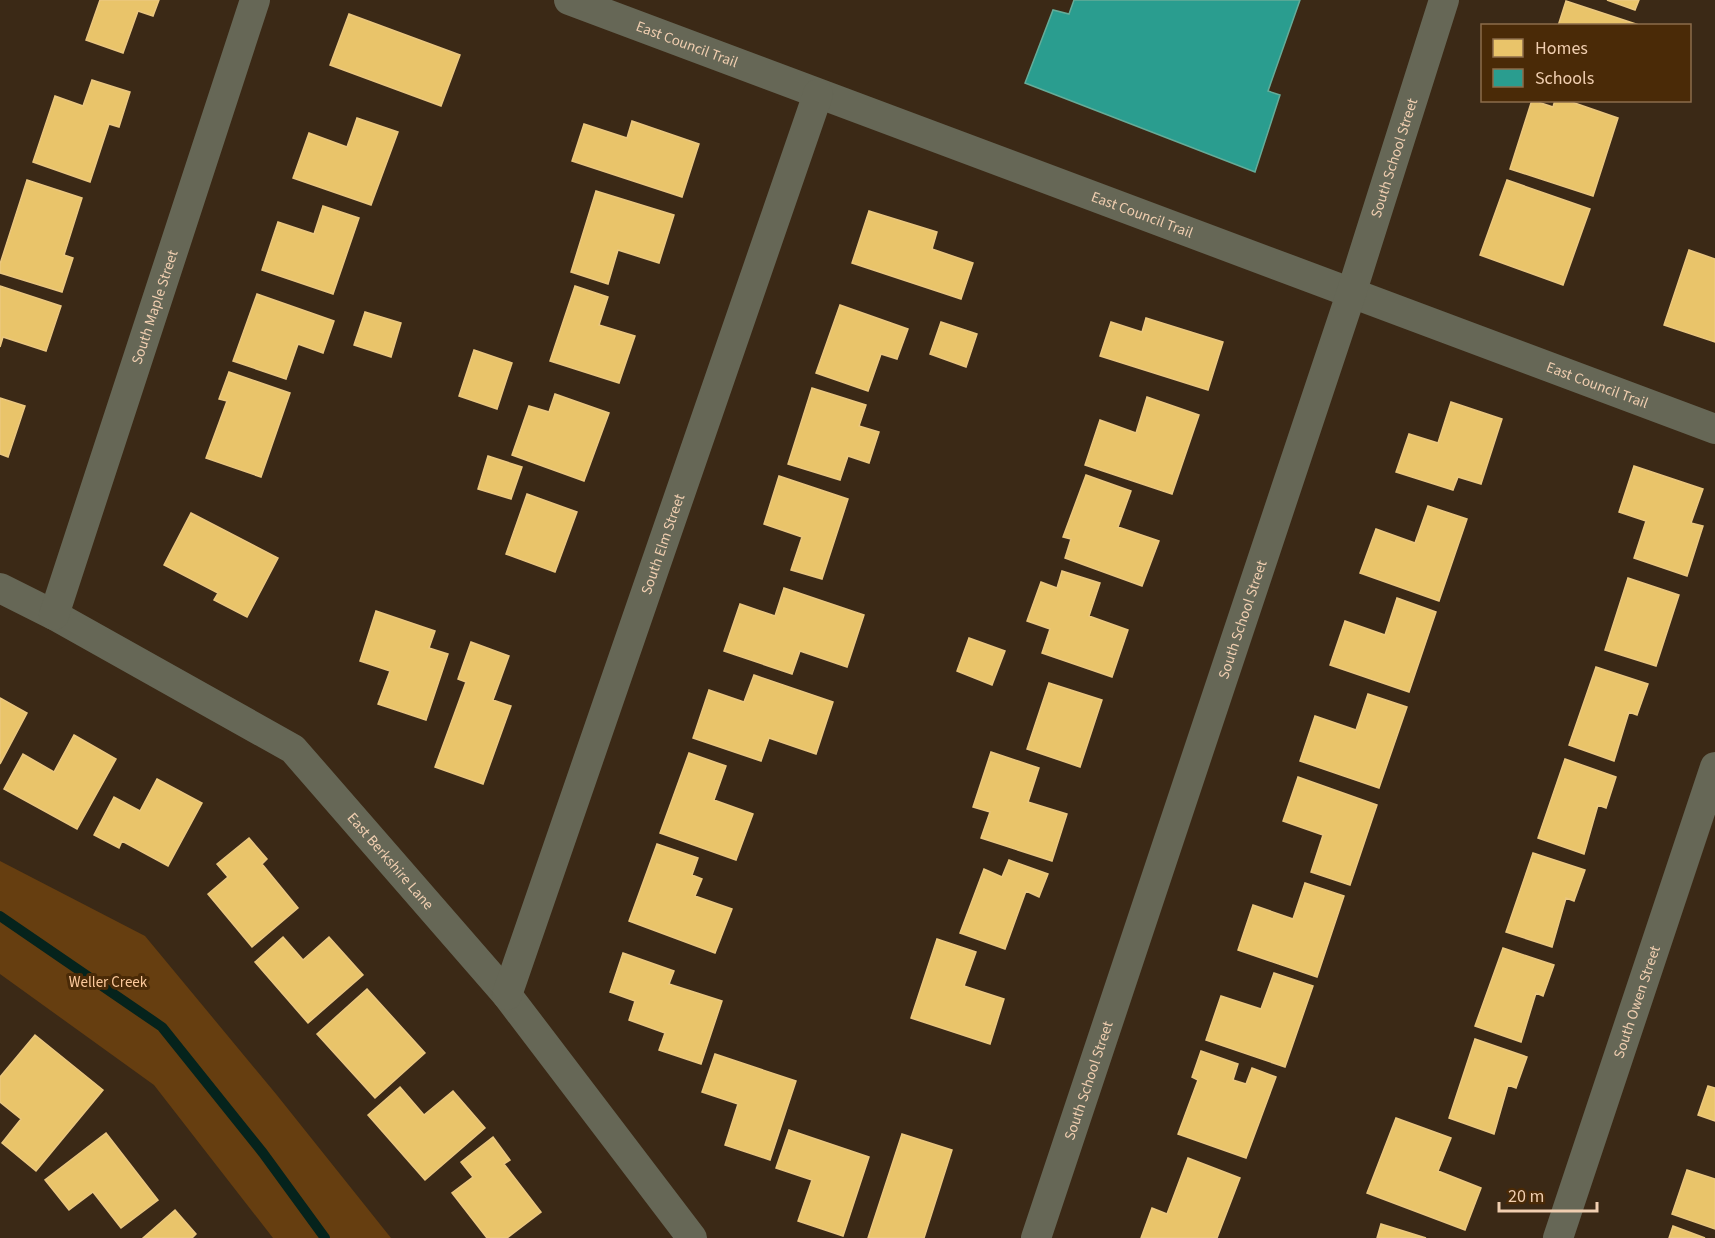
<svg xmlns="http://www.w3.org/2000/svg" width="1715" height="1238" viewBox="0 0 1715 1238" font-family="'Source Sans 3',sans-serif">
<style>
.green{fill:#663e10}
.homes{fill:#e9c46a;stroke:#ebc77f;stroke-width:1.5}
.schools{fill:#2a9d8f;stroke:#65ac99;stroke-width:1.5}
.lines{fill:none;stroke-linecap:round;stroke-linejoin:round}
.stream{stroke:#05231c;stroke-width:10}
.street{stroke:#666756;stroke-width:30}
.labels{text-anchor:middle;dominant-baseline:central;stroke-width:6;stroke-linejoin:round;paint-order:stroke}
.street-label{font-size:15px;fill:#f0ceb0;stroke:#4a2a07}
.park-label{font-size:15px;fill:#fcc99c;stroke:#4a2a07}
</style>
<rect width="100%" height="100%" fill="#3b2916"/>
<!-- green -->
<path class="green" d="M 0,861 L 145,936 L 276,1094 L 391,1238 L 273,1238 L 154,1085 L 0,974 Z"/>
<!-- homes -->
<path class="homes" d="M 100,0 L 159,0 L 153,16 L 138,11 L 123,53 L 86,40 Z
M 1607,0 L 1639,0 L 1635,10 Z
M 1566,1 L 1642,26 L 1558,26 Z
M 349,14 L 460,55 L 441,106 L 330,65 Z
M 92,80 L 130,92 L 119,127 L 109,124 L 90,182 L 33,162 L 55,96 L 83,106 Z
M 1532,100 L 1553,107 L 1555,100 L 1566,100 L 1618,118 L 1593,196 L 1510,169 Z
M 357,118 L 398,132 L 371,205 L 293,178 L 309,133 L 347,147 Z
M 632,121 L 699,144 L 682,197 L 572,161 L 584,124 L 627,138 Z
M 27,180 L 82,198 L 64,255 L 73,258 L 62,292 L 0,273 L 0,264 Z
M 1507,180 L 1590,209 L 1563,285 L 1480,255 Z
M 596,191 L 674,215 L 659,263 L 618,250 L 608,284 L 571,272 Z
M 323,206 L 359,218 L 333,294 L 262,270 L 278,222 L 314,234 Z
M 869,211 L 937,232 L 932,249 L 973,263 L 961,299 L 852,263 Z
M 1689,250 L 1715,259 L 1715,342 L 1664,325 Z
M 0,286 L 61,306 L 46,351 L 3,337 L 0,347 Z
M 575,286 L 608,297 L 599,325 L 635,336 L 619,383 L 550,361 Z
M 257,294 L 334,321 L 323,353 L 298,344 L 286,379 L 233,361 Z
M 840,305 L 908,329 L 897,359 L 881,354 L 868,391 L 816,373 Z
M 365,312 L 401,323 L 391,357 L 354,345 Z
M 1146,318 L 1223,342 L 1208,390 L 1100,356 L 1111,322 L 1142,332 Z
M 941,322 L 977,334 L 966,367 L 930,354 Z
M 474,350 L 512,363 L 497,409 L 459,396 Z
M 229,372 L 290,393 L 261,477 L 206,458 L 227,401 L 219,399 Z
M 812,388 L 866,405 L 859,426 L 879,432 L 869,463 L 848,456 L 840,480 L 788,464 Z
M 555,394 L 609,413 L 584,481 L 512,455 L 529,406 L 549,412 Z
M 1147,397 L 1199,415 L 1172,494 L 1085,465 L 1100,420 L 1136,433 Z
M 0,398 L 25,406 L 8,457 L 0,454 Z
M 1451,402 L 1502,419 L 1481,484 L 1458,477 L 1453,490 L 1396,472 L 1409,434 L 1438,443 Z
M 488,456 L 522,467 L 511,499 L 478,489 Z
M 1634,466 L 1703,489 L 1691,523 L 1703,526 L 1687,576 L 1634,558 L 1646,521 L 1619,512 Z
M 1086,475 L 1131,491 L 1118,527 L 1159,541 L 1142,586 L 1065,558 L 1071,539 L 1063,537 Z
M 779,476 L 848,499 L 822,579 L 791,570 L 802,537 L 764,524 Z
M 527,494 L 577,512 L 555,572 L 506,554 Z
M 1428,506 L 1467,519 L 1439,601 L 1360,573 L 1376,529 L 1415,543 Z
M 191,513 L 278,558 L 247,617 L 214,600 L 218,593 L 164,565 Z
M 1062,571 L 1100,583 L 1089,616 L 1128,630 L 1112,677 L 1042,653 L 1050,629 L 1027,621 L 1041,582 L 1057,588 Z
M 1628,578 L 1679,595 L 1656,666 L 1605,650 Z
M 784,588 L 864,615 L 847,667 L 800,651 L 792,674 L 724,651 L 740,604 L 775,616 Z
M 1397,598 L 1436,612 L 1409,692 L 1330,665 L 1345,621 L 1385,635 Z
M 376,611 L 435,631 L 429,648 L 448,654 L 426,720 L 378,704 L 390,671 L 360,661 Z
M 969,638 L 1005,651 L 992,685 L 957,671 Z
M 471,642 L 509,656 L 493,700 L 511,706 L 483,784 L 435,767 L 466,682 L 458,679 Z
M 1596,667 L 1648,684 L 1637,715 L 1629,712 L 1614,761 L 1569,745 Z
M 754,675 L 833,702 L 816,754 L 769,738 L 761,761 L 693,738 L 709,690 L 744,702 Z
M 1049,683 L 1102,700 L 1080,767 L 1027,749 Z
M 1368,694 L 1407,707 L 1379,788 L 1300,761 L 1315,716 L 1356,730 Z
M 0,698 L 27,713 L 0,764 Z
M 74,735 L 116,759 L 77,829 L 4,789 L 23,754 L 54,772 Z
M 991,752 L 1039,768 L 1028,802 L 1067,814 L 1052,861 L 981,838 L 990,812 L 973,807 Z
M 689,753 L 726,766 L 714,800 L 753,814 L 736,860 L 660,833 Z
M 1565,759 L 1616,777 L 1606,808 L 1598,805 L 1584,854 L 1538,838 Z
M 1298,777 L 1377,805 L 1350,885 L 1311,872 L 1323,835 L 1283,821 Z
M 157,779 L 202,803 L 168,866 L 122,841 L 119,848 L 94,835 L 114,797 L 140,811 Z
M 249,838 L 267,859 L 262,864 L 298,908 L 252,947 L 208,894 L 228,877 L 217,864 Z
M 657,844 L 698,858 L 692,875 L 702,879 L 695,896 L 732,909 L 715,953 L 629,921 Z
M 1533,853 L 1585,870 L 1574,901 L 1566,898 L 1552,947 L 1506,932 Z
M 1009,860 L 1048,874 L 1039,897 L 1026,891 L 1005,949 L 960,933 L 984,869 L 1002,877 Z
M 1305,883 L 1344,896 L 1317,977 L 1238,950 L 1253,905 L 1293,919 Z
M 283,937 L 303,960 L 329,937 L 363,975 L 308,1023 L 255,962 Z
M 937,939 L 976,952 L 964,986 L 1004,999 L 990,1044 L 911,1018 Z
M 1503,948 L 1554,965 L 1543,996 L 1536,993 L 1521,1042 L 1475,1026 Z
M 623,953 L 674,971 L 669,984 L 722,1001 L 701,1064 L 659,1050 L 665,1033 L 629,1020 L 635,1001 L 610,992 Z
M 1274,973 L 1313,986 L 1285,1067 L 1206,1040 L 1221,996 L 1261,1009 Z
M 367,989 L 425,1053 L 375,1098 L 317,1034 Z
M 35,1035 L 103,1090 L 36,1171 L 2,1143 L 21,1119 L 0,1102 L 0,1077 Z
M 1475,1039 L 1527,1057 L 1516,1088 L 1508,1085 L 1494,1134 L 1449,1118 Z
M 1201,1051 L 1238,1064 L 1233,1080 L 1246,1084 L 1252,1068 L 1276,1077 L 1246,1158 L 1178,1134 L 1198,1080 L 1192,1077 Z
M 715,1054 L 796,1081 L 770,1160 L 725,1145 L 738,1104 L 702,1092 Z
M 1708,1086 L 1715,1088 L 1715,1121 L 1698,1115 Z
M 400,1087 L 424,1115 L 453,1091 L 485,1128 L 425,1180 L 368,1115 Z
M 1396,1118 L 1451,1138 L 1438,1171 L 1481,1188 L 1465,1230 L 1367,1193 Z
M 789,1130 L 869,1157 L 843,1236 L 798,1221 L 812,1180 L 776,1168 Z
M 106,1133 L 158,1200 L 121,1228 L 93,1192 L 69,1210 L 45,1180 Z
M 902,1134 L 952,1150 L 924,1238 L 868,1238 Z
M 493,1137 L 510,1160 L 504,1164 L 541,1212 L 507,1238 L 487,1238 L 452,1193 L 473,1177 L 461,1162 Z
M 1188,1158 L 1240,1178 L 1217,1238 L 1141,1238 L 1152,1208 L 1167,1214 Z
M 1687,1170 L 1715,1179 L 1715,1229 L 1672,1214 Z
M 175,1210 L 196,1234 L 192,1238 L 143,1238 Z
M 1381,1224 L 1426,1238 L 1377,1238 Z
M 1673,1226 L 1705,1238 L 1669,1238 Z"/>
<!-- schools -->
<path class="schools" d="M 1074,0 L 1300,0 L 1268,91 L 1280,95 L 1255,172 L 1025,83 L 1053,10 L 1069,14 Z"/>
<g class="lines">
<!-- stream -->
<path class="stream" d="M 0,916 L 162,1027 L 263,1153 L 325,1238"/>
<!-- street -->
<g class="street">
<path id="s1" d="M 569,0 L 1715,429"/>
<path id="s2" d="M 0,588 L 54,615 L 293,749 L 507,995 L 692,1238"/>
<path id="s3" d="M 54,615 L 255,0"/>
<path id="s4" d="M 507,995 L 818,94"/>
<path id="s5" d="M 1036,1238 L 1351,294 L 1444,0"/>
<path id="s6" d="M 1558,1238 L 1715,767"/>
</g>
</g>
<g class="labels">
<!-- street labels -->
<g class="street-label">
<text stroke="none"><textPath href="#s1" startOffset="126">East Council Trail</textPath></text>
<text stroke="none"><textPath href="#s5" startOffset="1138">South School Street</textPath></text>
<text stroke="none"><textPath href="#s1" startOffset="612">East Council Trail</textPath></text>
<text stroke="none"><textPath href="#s3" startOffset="324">South Maple Street</textPath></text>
<text stroke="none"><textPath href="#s1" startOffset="1098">East Council Trail</textPath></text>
<text stroke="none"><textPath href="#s4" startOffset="477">South Elm Street</textPath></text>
<text stroke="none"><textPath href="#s5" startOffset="652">South School Street</textPath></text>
<text stroke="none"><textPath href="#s2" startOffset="483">East Berkshire Lane</textPath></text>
<text stroke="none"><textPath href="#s6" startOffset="249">South Owen Street</textPath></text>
<text stroke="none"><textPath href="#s5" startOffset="166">South School Street</textPath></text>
</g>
<!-- park labels -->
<g class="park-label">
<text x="108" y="982">Weller Creek</text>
</g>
</g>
<!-- legend -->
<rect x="1481" y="24" width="210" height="78" fill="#4a2a07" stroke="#8c6c4b" stroke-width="1.5"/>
<rect x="1493" y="39" width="30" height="18" fill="#e9c46a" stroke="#8c6c4b" stroke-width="1.5"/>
<text x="1535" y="54" font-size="18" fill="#f0ceb0">Homes</text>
<rect x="1493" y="69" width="30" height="18" fill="#2a9d8f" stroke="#8c6c4b" stroke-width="1.5"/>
<text x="1535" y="84" font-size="18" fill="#f0ceb0">Schools</text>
<!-- scale -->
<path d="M1499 1202v9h98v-9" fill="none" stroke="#f0ceb0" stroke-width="3"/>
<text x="1508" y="1202" font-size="18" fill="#f0ceb0" stroke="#4a2a07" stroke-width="4.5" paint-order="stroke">20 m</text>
</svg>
